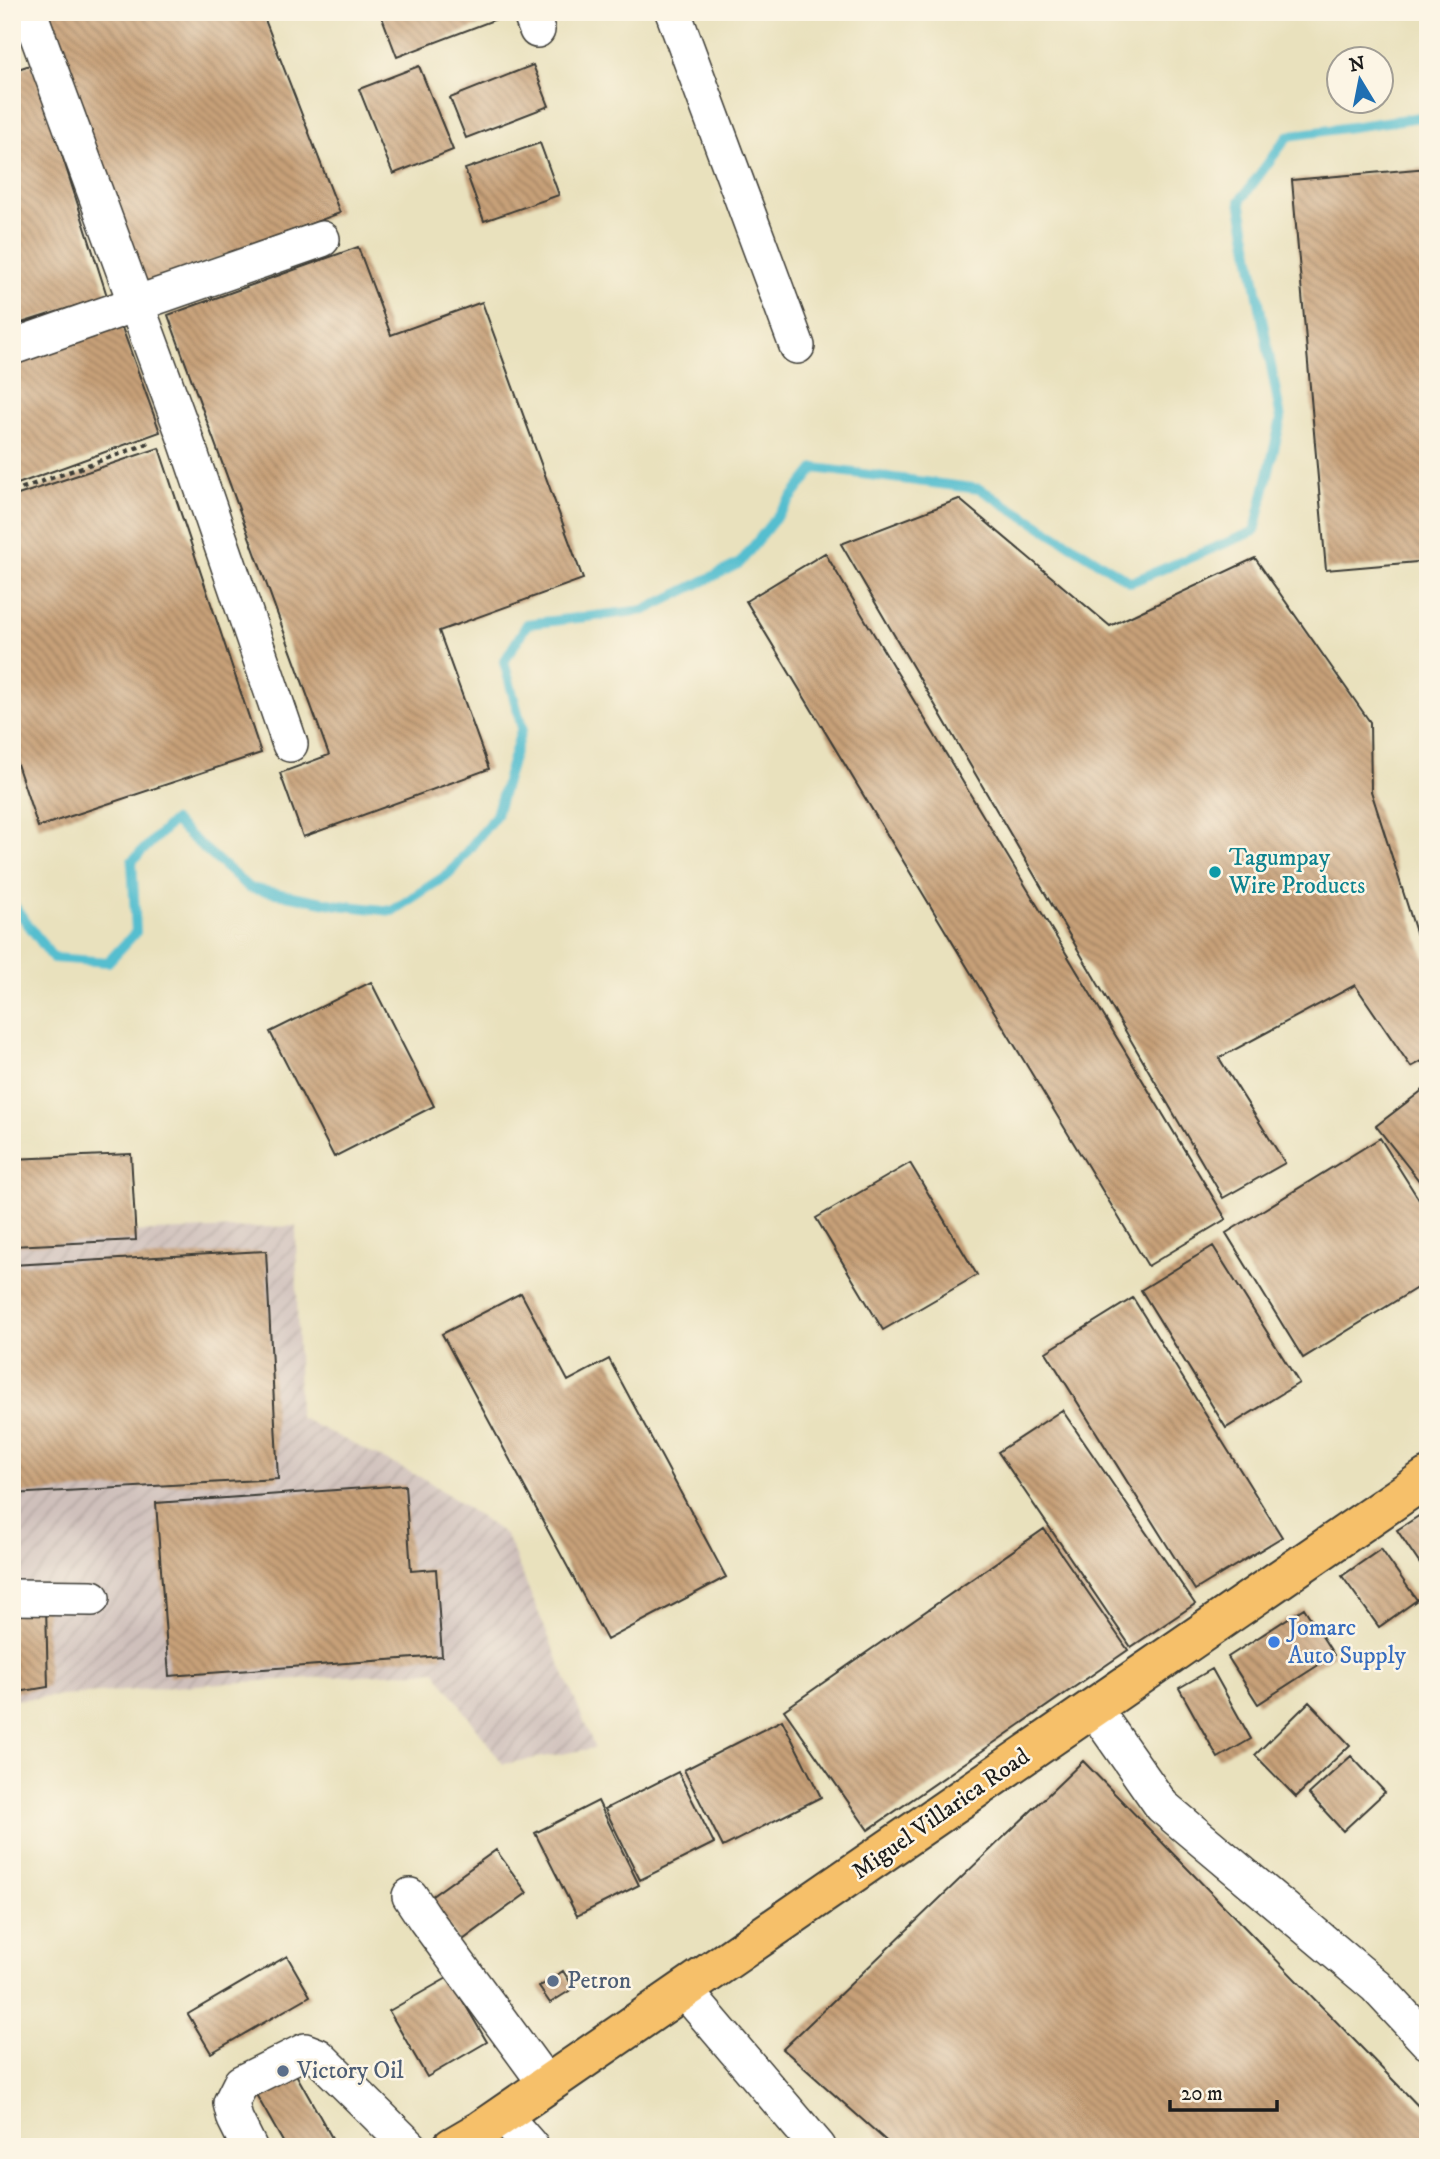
<svg xmlns="http://www.w3.org/2000/svg" width="1440" height="2159" viewBox="0 0 1440 2159" font-family="'IM FELL DW Pica',serif">
<style>
.industrial{fill:url(#industrial-furrows)}
.lines{fill:none;stroke-linecap:round;stroke-linejoin:round}
.stream{stroke:#54becf;stroke-width:10}
.building{fill:url(#building-back-hatch)}
.minor-casing{stroke:#3b3a34;stroke-width:38}
.major-casing{stroke:#3b3a34;stroke-width:42}
.path{stroke:#3b3a34;stroke-width:4.5;stroke-dasharray:5 5;stroke-linecap:butt}
.minor{stroke:#fff;stroke-width:35}
.major{stroke:#f6c06b;stroke-width:38}
.culture-dot{fill:#0f9aa8;stroke:#fcf5e5;stroke-width:2.5}
.shop-dot{fill:#3f7fe0;stroke:#fcf5e5;stroke-width:2.5}
.service-dot{fill:#5c6f8a;stroke:#fcf5e5;stroke-width:2.5}
.labels{text-anchor:middle;dominant-baseline:central;stroke-width:5;stroke-linejoin:round;paint-order:stroke}
.culture-label{font-size:24px;fill:#0d838f;stroke:#fcf5e5;text-anchor:start}
.shop-label{font-size:24px;fill:#366cbe;stroke:#fcf5e5;text-anchor:start}
.street-label{font-size:24px;fill:#1c1c1c;stroke:#fcf5e5}
.service-label{font-size:24px;fill:#4e5e75;stroke:#fcf5e5;text-anchor:start}
</style>
<defs>
<pattern id="industrial-furrows" width="10" height="10" patternUnits="userSpaceOnUse" patternTransform="scale(1.75)"><rect width="10" height="10" fill="#cfc0bb"/><path d="M-1 1l2-2M0 10L10 0M9 11l2-2" fill="none" stroke="#b1a4a0"/></pattern>
<pattern id="building-back-hatch" width="6" height="6" patternUnits="userSpaceOnUse" patternTransform="scale(1.75)"><rect width="6" height="6" fill="#c7a078"/><path d="M-1 5l2 2M0 0l6 6M5-1l2 2" fill="none" stroke="#a18262"/></pattern>
</defs>
<rect width="100%" height="100%" fill="#fcf5e5"/>
<filter id="ink" filterUnits="userSpaceOnUse"><feTurbulence type="fractalNoise" baseFrequency=".0143" numOctaves="2"/><feDisplacementMap in="SourceGraphic" scale="14" xChannelSelector="R" yChannelSelector="G"/><feConvolveMatrix kernelMatrix="1 2 1 2 8 2 1 2 1" color-interpolation-filters="sRGB"/></filter>
<filter id="wash" filterUnits="userSpaceOnUse"><feTurbulence type="fractalNoise" baseFrequency=".00686" numOctaves="4" result="noise"/><feDisplacementMap in="SourceGraphic" scale="28" xChannelSelector="R" yChannelSelector="G"/><feGaussianBlur stdDeviation="1.57" result="paint"/><feColorMatrix in="noise" values="0 0 0 0 0 0 0 0 0 0 0 0 0 0 0 0 0 1.4 0 .05"/><feComposite in="paint" operator="in"/></filter>
<g filter="url(#wash)">
<rect width="100%" height="100%" fill="#e9e1bd"/>
<!-- industrial -->
<path class="industrial" d="M 296,1226 L 299,1417 L 428,1481 L 506,1535 L 595,1748 L 503,1764 L 435,1671 L 210,1684 L 12,1700 L 12,1236 Z"/>
<g class="lines">
<!-- stream -->
<path class="stream" d="M 12,903 L 53,958 L 108,962 L 136,932 L 132,861 L 173,821 L 249,888 L 339,905 L 392,911 L 450,873 L 496,815 L 522,728 L 504,662 L 527,624 L 645,610 L 740,563 L 815,468 L 980,489 L 1131,582 L 1255,531 L 1281,419 L 1240,201 L 1288,136 L 1428,116"/>
</g>
<g id="blocks">
<!-- building -->
<path class="building" d="M 36,12 L 262,12 L 340,213 L 132,290 Z
M 380,12 L 506,12 L 507,15 L 397,57 Z
M 33,64 L 107,296 L 12,326 L 12,71 Z
M 533,65 L 549,106 L 466,138 L 450,98 Z
M 419,66 L 453,150 L 393,174 L 359,89 Z
M 540,143 L 559,195 L 484,221 L 465,169 Z
M 1428,168 L 1428,561 L 1326,570 L 1292,180 Z
M 358,247 L 391,335 L 482,302 L 583,579 L 439,631 L 489,769 L 303,837 L 280,773 L 329,755 L 168,315 Z
M 120,322 L 160,432 L 12,486 L 12,361 Z
M 159,448 L 261,753 L 38,827 L 12,749 L 12,497 Z
M 959,499 L 1110,626 L 1255,558 L 1370,722 L 1371,791 L 1423,954 L 1428,961 L 1428,1058 L 1411,1067 L 1355,985 L 1219,1058 L 1285,1163 L 1223,1198 L 841,544 Z
M 825,553 L 1226,1219 L 1148,1266 L 746,601 Z
M 371,982 L 434,1106 L 334,1157 L 270,1032 Z
M 1428,1086 L 1428,1192 L 1376,1126 Z
M 1380,1138 L 1428,1214 L 1428,1281 L 1303,1358 L 1226,1233 Z
M 131,1154 L 136,1240 L 12,1246 L 12,1159 Z
M 910,1163 L 977,1275 L 883,1330 L 816,1218 Z
M 1213,1246 L 1299,1383 L 1226,1428 L 1141,1290 Z
M 266,1251 L 278,1479 L 12,1494 L 12,1265 Z
M 521,1293 L 568,1381 L 609,1359 L 726,1577 L 607,1640 L 442,1334 Z
M 1133,1298 L 1282,1537 L 1195,1590 L 1046,1352 Z
M 1062,1410 L 1195,1604 L 1131,1647 L 998,1452 Z
M 405,1485 L 411,1571 L 436,1569 L 442,1656 L 169,1676 L 156,1503 Z
M 1428,1510 L 1428,1576 L 1397,1530 Z
M 1044,1529 L 1128,1650 L 868,1830 L 784,1710 Z
M 1381,1549 L 1417,1600 L 1379,1627 L 1342,1576 Z
M 12,1606 L 46,1606 L 48,1687 L 12,1693 Z
M 1304,1608 L 1334,1655 L 1258,1704 L 1228,1657 Z
M 1212,1669 L 1251,1739 L 1218,1758 L 1179,1688 Z
M 1309,1702 L 1350,1745 L 1296,1797 L 1255,1755 Z
M 782,1720 L 821,1797 L 723,1847 L 684,1770 Z
M 1351,1756 L 1385,1792 L 1343,1831 L 1309,1794 Z
M 1083,1761 L 1428,2116 L 1428,2147 L 893,2147 L 783,2049 Z
M 678,1772 L 714,1843 L 640,1880 L 605,1809 Z
M 598,1801 L 639,1885 L 577,1916 L 535,1833 Z
M 496,1850 L 527,1893 L 460,1942 L 428,1899 Z
M 287,1956 L 310,1996 L 211,2053 L 188,2014 Z
M 563,1971 L 574,1988 L 550,2003 L 539,1987 Z
M 449,1977 L 487,2042 L 427,2077 L 389,2011 Z
M 293,2069 L 336,2145 L 333,2147 L 286,2147 L 254,2091 Z"/>
</g>
</g>
<g filter="url(#ink)">
<use href="#blocks" fill-opacity="0" stroke="#3b3a34" stroke-width="2"/>
<g class="lines">
<!-- minor casing -->
<g class="minor-casing">
<path id="minor" d="M 29,12 L 183,432 L 290,744
M 530,12 L 537,30
M 673,12 L 797,346
M 12,347 L 322,239
M 12,1597 L 92,1598
M 1094,1709 L 1162,1806 L 1376,1986 L 1428,2042
M 410,1896 L 426,1920 L 547,2085
M 685,1991 L 818,2147
M 503,2115 L 531,2147
M 249,2147 L 235,2119 L 231,2103 L 241,2083 L 305,2051 L 318,2056 L 410,2147"/>
</g>
<!-- major casing -->
<g class="major-casing">
<path id="major" d="M 452,2147 L 481,2130 L 1428,1477"/>
</g>
<!-- path -->
<path class="path" d="M 12,492 L 150,443"/>
<!-- minor -->
<use href="#minor" class="minor"/>
<!-- major -->
<use href="#major" class="major"/>
</g>
</g>
<!-- markers -->
<circle class="culture-dot" cx="1215" cy="872" r="7"/>
<circle class="shop-dot" cx="1274" cy="1642" r="7"/>
<g class="service-dot">
<circle cx="553" cy="1981" r="7"/>
<circle cx="283" cy="2071" r="7"/>
</g>
<g class="labels">
<!-- culture labels -->
<g class="culture-label">
<text x="1229" y="858">Tagumpay<tspan x="1229" dy="28">Wire Products</tspan></text>
</g>
<!-- shop labels -->
<g class="shop-label">
<text x="1288" y="1628">Jomarc<tspan x="1288" dy="28">Auto Supply</tspan></text>
</g>
<!-- street labels -->
<g class="street-label">
<text transform="translate(941 1814) rotate(-35)">Miguel Villarica Road</text>
</g>
<!-- service labels -->
<g class="service-label">
<text x="567" y="1981">Petron</text>
<text x="297" y="2071">Victory Oil</text>
</g>
</g>
<!-- margin -->
<rect width="1440" height="2159" fill="none" stroke="#fcf5e5" stroke-width="42"/>
<!-- north arrow -->
<g transform="translate(1360 80) rotate(350)"><circle r="33" fill="#fcf5e5" stroke="#a29e95" stroke-width="2"/>
<path d="M0-5L12 26L0 18L-12 26Z" fill="#1f6fb2"/>
<text y="-10" font-size="19" font-weight="bold" text-anchor="middle" fill="#1c1c1c">N</text>
</g>
<!-- scale -->
<path d="M1170 2100v10h107v-10" fill="none" stroke="#1c1c1c" stroke-width="3.5"/>
<text x="1181" y="2100" font-size="21" fill="#1c1c1c" stroke="#fcf5e5" stroke-width="5" paint-order="stroke">20 m</text>
</svg>
